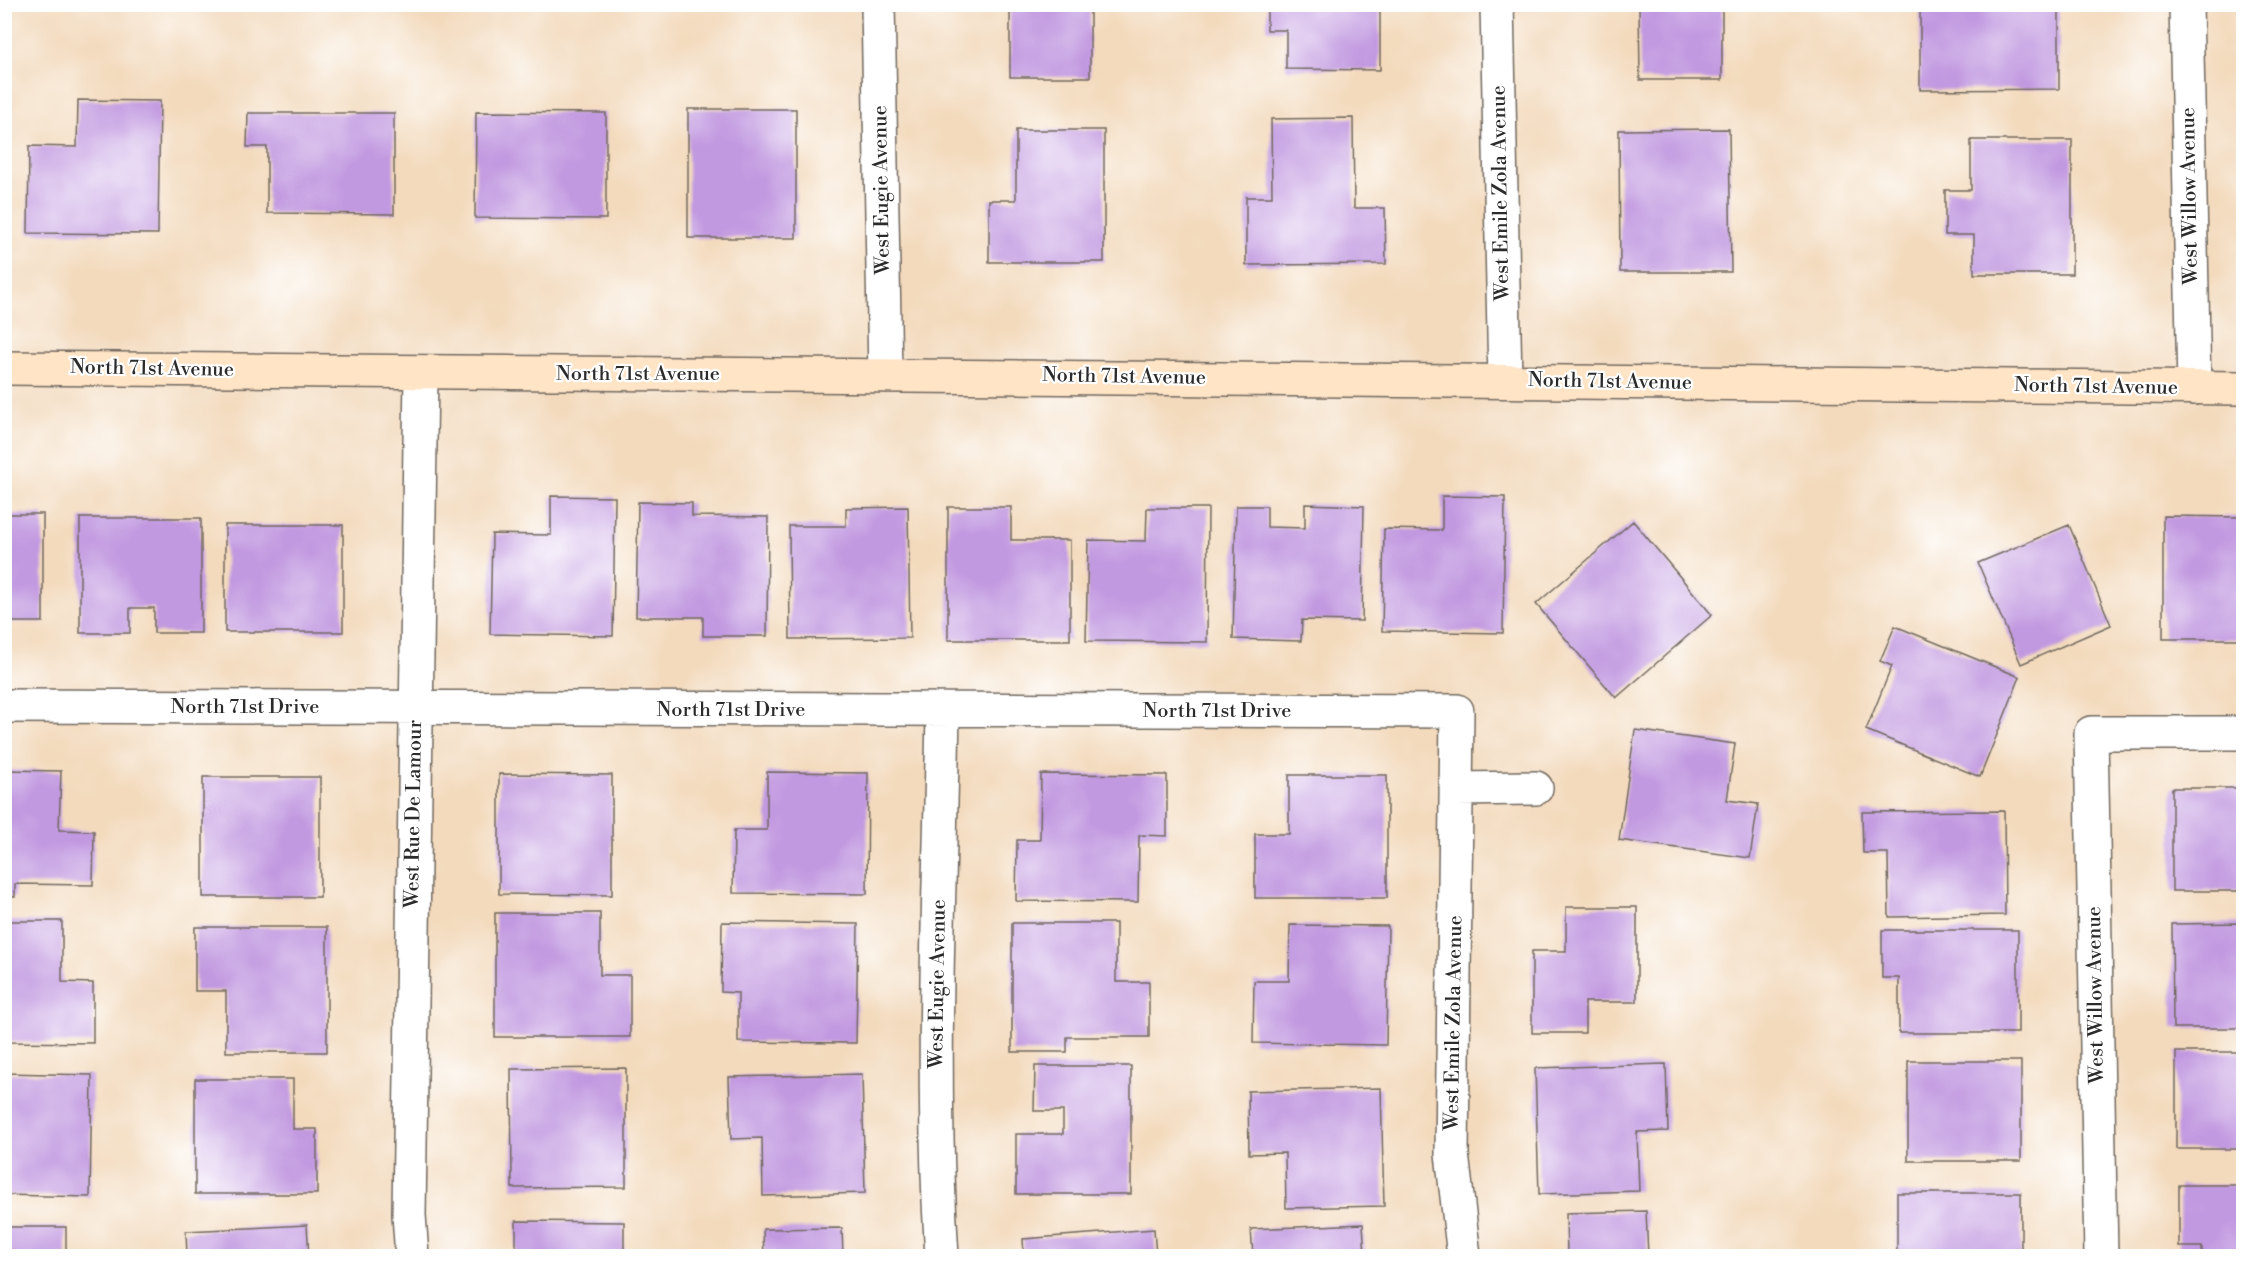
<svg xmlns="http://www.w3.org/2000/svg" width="2248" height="1261" viewBox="0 0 2248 1261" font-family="'Libre Bodoni',serif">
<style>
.building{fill:#c199e0}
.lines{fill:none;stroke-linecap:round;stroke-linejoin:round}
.street-casing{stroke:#71685e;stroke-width:36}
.secondary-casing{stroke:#71685e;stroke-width:36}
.street{stroke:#fff;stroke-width:33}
.secondary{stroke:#ffe4c6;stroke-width:33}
.labels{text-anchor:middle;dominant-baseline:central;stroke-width:4.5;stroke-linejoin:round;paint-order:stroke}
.street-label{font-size:20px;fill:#2b2b2b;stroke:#fff}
</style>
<rect width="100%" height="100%" fill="#fff"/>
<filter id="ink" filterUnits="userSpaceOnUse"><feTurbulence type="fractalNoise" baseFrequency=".0167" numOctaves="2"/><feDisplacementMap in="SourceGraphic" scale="12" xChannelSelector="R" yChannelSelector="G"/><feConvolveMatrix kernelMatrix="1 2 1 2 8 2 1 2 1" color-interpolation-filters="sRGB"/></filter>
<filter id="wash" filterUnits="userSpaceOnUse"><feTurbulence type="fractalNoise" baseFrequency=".008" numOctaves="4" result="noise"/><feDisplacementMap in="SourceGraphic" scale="24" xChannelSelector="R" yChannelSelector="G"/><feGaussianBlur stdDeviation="1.35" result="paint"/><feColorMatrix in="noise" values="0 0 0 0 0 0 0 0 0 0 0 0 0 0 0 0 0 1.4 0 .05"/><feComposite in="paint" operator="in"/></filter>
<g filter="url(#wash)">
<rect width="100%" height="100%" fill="#f3dabd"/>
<g id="blocks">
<!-- building -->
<path class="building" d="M 1010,4 L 1090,4 L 1090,77 L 1010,77 Z
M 1267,4 L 1380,4 L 1380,70 L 1286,69 L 1286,30 L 1267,30 Z
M 1639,4 L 1722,4 L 1722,80 L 1640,80 Z
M 1920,4 L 2059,4 L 2059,89 L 1920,90 Z
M 78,100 L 160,101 L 158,234 L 28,233 L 29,146 L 77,147 Z
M 688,109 L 796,109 L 796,238 L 688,238 Z
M 476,112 L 606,113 L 606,219 L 475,218 Z
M 248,113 L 394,113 L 394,214 L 267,213 L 267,147 L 247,147 Z
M 1353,118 L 1354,208 L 1385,208 L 1386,264 L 1246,265 L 1246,197 L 1272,197 L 1271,119 Z
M 1729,129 L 1731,272 L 1620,272 L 1619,130 Z
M 1016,130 L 1104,130 L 1104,262 L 989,262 L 989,200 L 1016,200 Z
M 1971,140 L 2072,140 L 2072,274 L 1974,274 L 1974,235 L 1945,235 L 1945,190 L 1971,190 Z
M 551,496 L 615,497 L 613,636 L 490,634 L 492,534 L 551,535 Z
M 1442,496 L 1505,497 L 1503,633 L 1382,631 L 1384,529 L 1442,530 Z
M 638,502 L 692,503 L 692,516 L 768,517 L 767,636 L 703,636 L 703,617 L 636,617 Z
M 1305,504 L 1364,506 L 1362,621 L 1302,620 L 1301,641 L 1233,639 L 1236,506 L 1267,506 L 1267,527 L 1305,528 Z
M 908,507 L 910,638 L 790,639 L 789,526 L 846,526 L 846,508 Z
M 948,507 L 1011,507 L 1011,540 L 1070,540 L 1070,640 L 948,640 Z
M 1147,508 L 1208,508 L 1207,642 L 1086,641 L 1088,540 L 1146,541 Z
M 4,514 L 43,514 L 43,622 L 4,622 Z
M 2163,516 L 2244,517 L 2244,639 L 2163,639 Z
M 80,518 L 201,518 L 201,633 L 154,633 L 154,608 L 130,608 L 130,633 L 80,633 Z
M 1633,521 L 1712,615 L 1616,698 L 1536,604 Z
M 225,525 L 343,525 L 343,632 L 225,632 Z
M 2069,525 L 2111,625 L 2021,664 L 1978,563 Z
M 1895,626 L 2020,677 L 1980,777 L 1866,730 L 1892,666 L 1880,661 Z
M 1635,730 L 1735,744 L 1727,800 L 1758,804 L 1750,858 L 1619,840 Z
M 4,770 L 61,771 L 59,830 L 94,831 L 93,885 L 15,884 L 15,897 L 4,897 Z
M 767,772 L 868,773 L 867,894 L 733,893 L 734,830 L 767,830 Z
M 499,774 L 612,775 L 612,895 L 499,894 Z
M 1041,774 L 1167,775 L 1167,836 L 1139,835 L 1138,902 L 1016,901 L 1017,840 L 1040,840 Z
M 1289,775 L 1387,775 L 1387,898 L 1255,898 L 1255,834 L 1289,834 Z
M 203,777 L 320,777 L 320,897 L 203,897 Z
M 2172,788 L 2244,788 L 2244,891 L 2172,891 Z
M 2004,811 L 2005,915 L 1889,917 L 1888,853 L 1863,853 L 1862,812 Z
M 1566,907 L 1637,907 L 1637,1002 L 1585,1002 L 1585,1033 L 1532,1033 L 1532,951 L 1566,951 Z
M 495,913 L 600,913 L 600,975 L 630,975 L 630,1037 L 495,1037 Z
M 4,921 L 62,921 L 62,982 L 93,983 L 93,1043 L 4,1042 Z
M 722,922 L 858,924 L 856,1043 L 738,1042 L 738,993 L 721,992 Z
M 1012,923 L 1116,923 L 1116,982 L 1149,982 L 1149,1037 L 1067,1037 L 1067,1052 L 1012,1052 Z
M 2244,923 L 2244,1028 L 2173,1028 L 2172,924 Z
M 1290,925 L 1388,926 L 1386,1045 L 1253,1043 L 1254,981 L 1289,981 Z
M 195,927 L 327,927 L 327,1052 L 226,1052 L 226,991 L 195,991 Z
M 1882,930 L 2018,930 L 2018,1033 L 1899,1033 L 1899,978 L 1882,978 Z
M 2176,1052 L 2244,1052 L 2244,1149 L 2176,1149 Z
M 1908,1061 L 2021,1061 L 2021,1161 L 1908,1161 Z
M 1666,1064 L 1668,1131 L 1637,1132 L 1639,1191 L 1539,1194 L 1535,1068 Z
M 1035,1066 L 1131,1066 L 1131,1194 L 1016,1194 L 1016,1134 L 1063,1134 L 1063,1111 L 1034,1111 Z
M 626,1068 L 626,1187 L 512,1188 L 511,1069 Z
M 4,1073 L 92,1075 L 90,1197 L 4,1195 Z
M 862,1074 L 865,1193 L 763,1196 L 762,1138 L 731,1139 L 729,1077 Z
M 195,1079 L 293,1079 L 293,1129 L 317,1129 L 317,1194 L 195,1194 Z
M 1381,1088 L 1384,1206 L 1286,1208 L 1285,1153 L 1249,1154 L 1248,1091 Z
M 2179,1185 L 2244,1185 L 2244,1256 L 2202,1256 L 2202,1247 L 2179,1247 Z
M 1897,1193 L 2021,1193 L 2021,1256 L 1897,1256 Z
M 1646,1211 L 1648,1256 L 1567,1256 L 1566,1213 Z
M 516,1221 L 624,1222 L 624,1256 L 516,1256 Z
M 1363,1224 L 1365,1256 L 1253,1256 L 1251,1229 Z
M 307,1225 L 309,1256 L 187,1256 L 186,1231 Z
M 4,1227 L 66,1227 L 66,1256 L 4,1256 Z
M 842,1228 L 843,1256 L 764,1256 L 763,1229 Z
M 1154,1229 L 1156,1256 L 1024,1256 L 1023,1239 Z"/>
</g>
</g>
<g filter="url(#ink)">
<use href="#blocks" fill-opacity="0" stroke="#71685e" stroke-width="1.5"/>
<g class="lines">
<!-- street casing -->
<g class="street-casing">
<path id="street" d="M 878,4 L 885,375
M 1497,4 L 1505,381
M 2186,4 L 2194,388
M 4,706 L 1457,711 L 1452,1154 L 1464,1256
M 1456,789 L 1536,788
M 412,1256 L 409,1215 L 421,372
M 942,1256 C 930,1075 940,892 943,711
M 2101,1256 L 2091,733 L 2244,733"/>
</g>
<!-- secondary casing -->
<g class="secondary-casing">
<path id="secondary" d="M 4,368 L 2244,388"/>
</g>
<!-- street -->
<use href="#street" class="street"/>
<!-- secondary -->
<use href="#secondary" class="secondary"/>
</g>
</g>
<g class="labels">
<!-- street labels -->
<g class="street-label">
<text transform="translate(882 190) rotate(-91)">West Eugie Avenue</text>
<text transform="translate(1501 193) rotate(-91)">West Emile Zola Avenue</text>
<text transform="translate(2190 196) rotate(-91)">West Willow Avenue</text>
<text transform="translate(152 369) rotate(1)">North 71st Avenue</text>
<text x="638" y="374">North 71st Avenue</text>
<text transform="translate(1124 377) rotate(1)">North 71st Avenue</text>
<text transform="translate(1610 382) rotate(1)">North 71st Avenue</text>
<text transform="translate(2096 387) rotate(1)">North 71st Avenue</text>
<text x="245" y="707">North 71st Drive</text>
<text x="731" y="710">North 71st Drive</text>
<text x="1217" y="711">North 71st Drive</text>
<text transform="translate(414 814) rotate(-89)">West Rue De Lamour</text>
<text transform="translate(938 984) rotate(-89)">West Eugie Avenue</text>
<text transform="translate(2096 995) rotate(-91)">West Willow Avenue</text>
<text transform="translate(1454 1023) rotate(-89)">West Emile Zola Avenue</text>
</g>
</g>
<!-- margin -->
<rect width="2248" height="1261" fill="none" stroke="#fff" stroke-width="24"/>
</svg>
